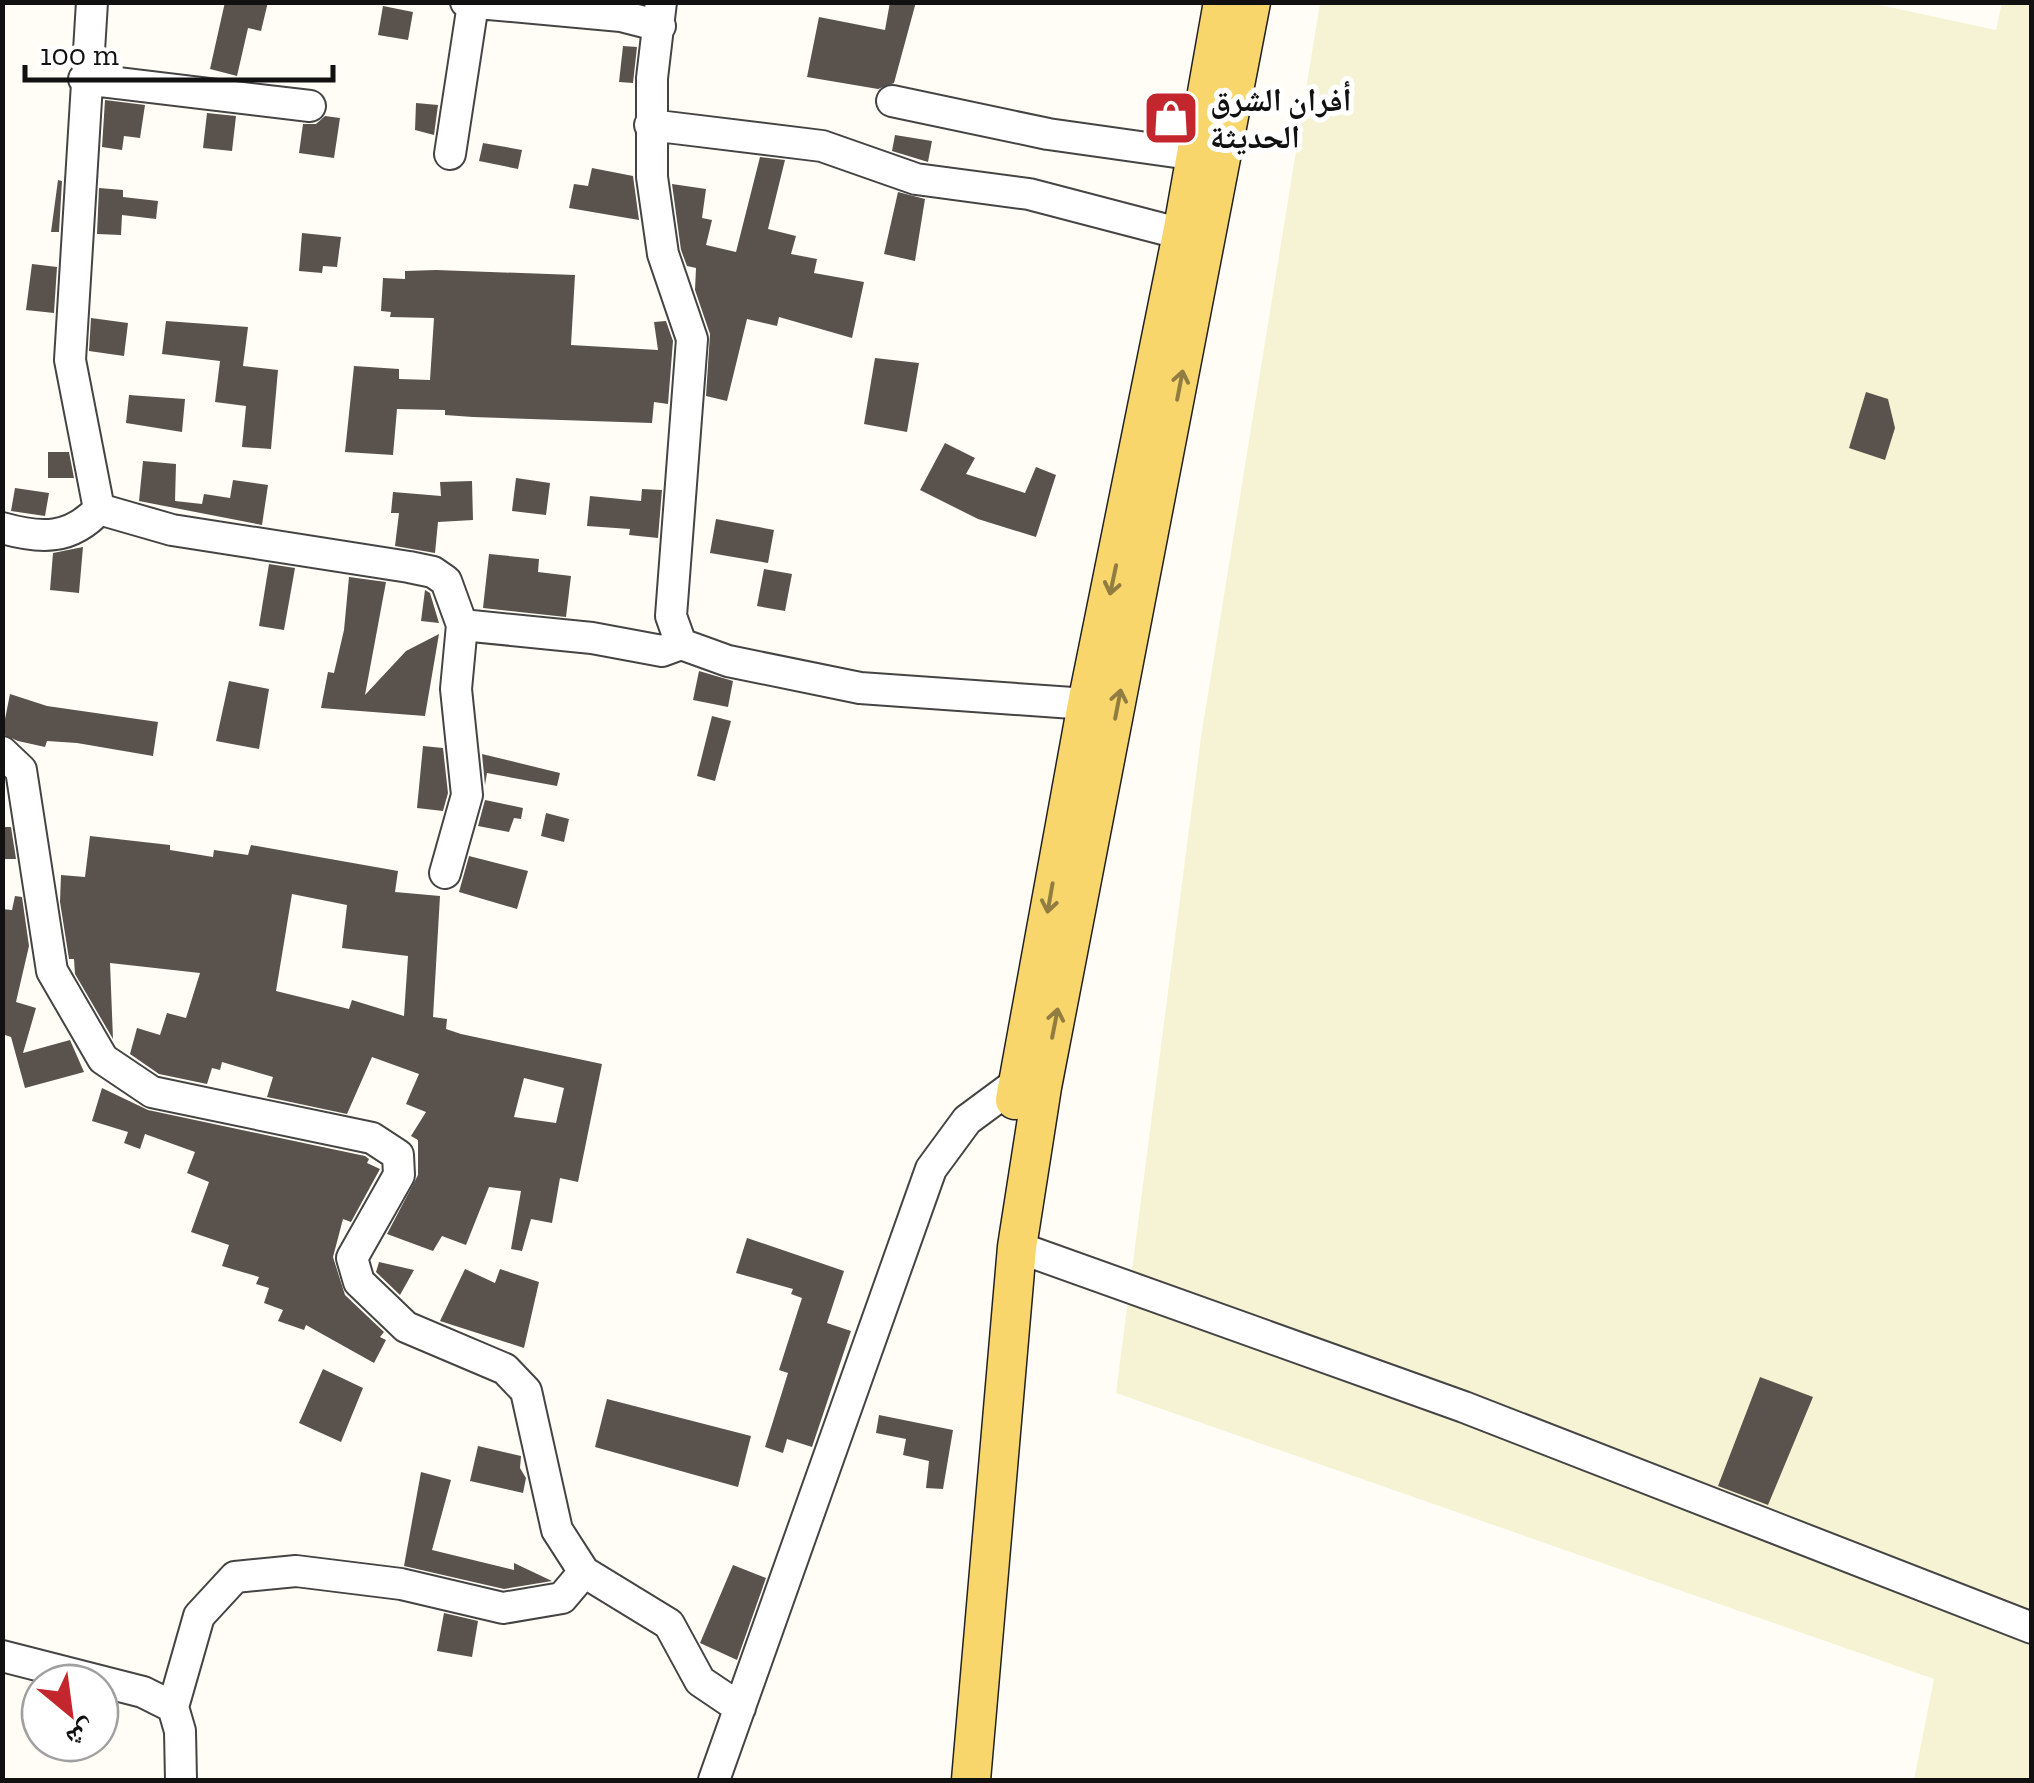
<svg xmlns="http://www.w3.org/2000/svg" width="2034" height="1783" viewBox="0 0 2034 1783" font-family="'Zilla Slab','Noto Naskh Arabic',serif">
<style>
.farmland{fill:#f6f3d4}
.building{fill:#5a524d;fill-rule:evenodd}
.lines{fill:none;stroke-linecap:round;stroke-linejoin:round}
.minor-casing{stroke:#444;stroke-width:34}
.major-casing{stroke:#222;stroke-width:41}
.minor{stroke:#fff;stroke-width:30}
.major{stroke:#f9d66b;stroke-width:38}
.oneway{stroke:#917d42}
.labels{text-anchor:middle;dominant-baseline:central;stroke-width:10;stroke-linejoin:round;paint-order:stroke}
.poi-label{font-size:32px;font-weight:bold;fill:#111;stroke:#fff;text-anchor:start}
</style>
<rect width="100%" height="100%" fill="#fffdf5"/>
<!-- farmland -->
<path class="farmland" d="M 1866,2 L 1996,30 L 2002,3 L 2031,3 L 2031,1780 L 1914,1780 L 1934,1679 L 1116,1393 L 1201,737 L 1320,3 Z"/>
<!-- building -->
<path class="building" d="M 225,2 L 268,2 L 261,31 L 248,28 L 237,76 L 210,69 Z
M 890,2 L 916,2 L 894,83 L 878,89 L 807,77 L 819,17 L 885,30 Z
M 383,6 L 413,12 L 408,40 L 378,35 Z
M 623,46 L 637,47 L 633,83 L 619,82 Z
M 105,100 L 145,105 L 140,138 L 124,136 L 122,150 L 102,147 Z
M 416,103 L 438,105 L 434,135 L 415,130 Z
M 207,113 L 236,116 L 232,151 L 203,148 Z
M 325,116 L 340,118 L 334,158 L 299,153 L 303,124 L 316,124 Z
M 895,135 L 932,141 L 928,162 L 892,151 Z
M 483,143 L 522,150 L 518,169 L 479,161 Z
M 760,157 L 785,160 L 768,229 L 796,236 L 791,254 L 817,259 L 814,273 L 864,282 L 852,338 L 779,317 L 777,326 L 747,319 L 727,401 L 706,396 L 710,334 L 695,290 L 696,268 L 687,266 L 681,250 L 672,184 L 706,189 L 702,218 L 712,220 L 706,245 L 736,252 Z
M 592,168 L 633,176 L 639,220 L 569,208 L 574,184 L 588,186 Z
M 58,180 L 62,181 L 59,232 L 51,232 Z
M 99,188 L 123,190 L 123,197 L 158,201 L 156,219 L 122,215 L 121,235 L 97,234 Z
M 898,192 L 925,199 L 915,261 L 884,254 Z
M 302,233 L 341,237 L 337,267 L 323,266 L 322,273 L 299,271 Z
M 32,264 L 57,267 L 54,313 L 26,310 Z
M 436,270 L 575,275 L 571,345 L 658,350 L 654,322 L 666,321 L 673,341 L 668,404 L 654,402 L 652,423 L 473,417 L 445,415 L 445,410 L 397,409 L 393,455 L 345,452 L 354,366 L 399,369 L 399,379 L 430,380 L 434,318 L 390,317 L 391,312 L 381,311 L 383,278 L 405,279 L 405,271 Z
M 91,318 L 128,323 L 124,356 L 89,351 Z
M 166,321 L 248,327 L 243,366 L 278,370 L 271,449 L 242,447 L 246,406 L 215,402 L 220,361 L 162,354 Z
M 875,358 L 919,363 L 907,432 L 864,424 Z
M 1866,392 L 1888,399 L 1895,428 L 1885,460 L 1849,448 Z
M 129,395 L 185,399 L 182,432 L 126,423 Z
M 945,443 L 975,458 L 966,474 L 1025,493 L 1036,467 L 1056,475 L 1036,537 L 978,519 L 920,490 Z
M 48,452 L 69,452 L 74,478 L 48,478 Z
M 143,461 L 176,464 L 175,501 L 202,504 L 204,494 L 230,498 L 233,480 L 268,485 L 262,525 L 139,501 Z
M 516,478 L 550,483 L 546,515 L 512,511 Z
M 472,481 L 473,520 L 438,522 L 435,553 L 395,546 L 399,513 L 391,513 L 393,492 L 441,496 L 440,482 Z
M 15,488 L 49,493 L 45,516 L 11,511 Z
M 642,489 L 662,490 L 658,538 L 629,535 L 630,529 L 587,526 L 590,496 L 641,501 Z
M 716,519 L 774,530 L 768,563 L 710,553 Z
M 83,547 L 79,593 L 50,590 L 53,553 Z
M 489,554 L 539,559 L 538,572 L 571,576 L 566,617 L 483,608 Z
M 269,564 L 295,568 L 284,630 L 259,626 Z
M 764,569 L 792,574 L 785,611 L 757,606 Z
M 349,577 L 386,582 L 365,695 L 406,651 L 439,634 L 425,716 L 321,708 L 328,672 L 334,673 L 344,630 Z
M 425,590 L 430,593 L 439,623 L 421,621 Z
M 699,671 L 733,681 L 728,707 L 693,700 Z
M 229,681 L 269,689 L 259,749 L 216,741 Z
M 10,694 L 47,706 L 158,722 L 153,756 L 77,743 L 47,741 L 45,747 L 18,741 L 2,734 Z
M 712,716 L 731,721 L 715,781 L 697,776 Z
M 423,746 L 443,748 L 448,793 L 443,811 L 417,808 Z
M 482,754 L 560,773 L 557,786 L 487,773 L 485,785 Z
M 485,800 L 523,808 L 521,819 L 514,818 L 509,832 L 478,826 Z
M 546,813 L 569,819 L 564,842 L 541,836 Z
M 2,827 L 11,827 L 16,859 L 2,859 Z
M 90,836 L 170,845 L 170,850 L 213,857 L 214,850 L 248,855 L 251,845 L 398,871 L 395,892 L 440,896 L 433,1017 L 447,1019 L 446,1029 L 461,1034 L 602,1064 L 578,1182 L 560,1178 L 552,1223 L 531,1219 L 522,1251 L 511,1249 L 521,1191 L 489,1187 L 466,1245 L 442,1236 L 433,1251 L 387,1234 L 418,1175 L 418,1140 L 411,1136 L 426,1112 L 406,1104 L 419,1074 L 372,1057 L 347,1114 L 267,1097 L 273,1077 L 222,1062 L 220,1070 L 212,1068 L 207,1084 L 159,1074 L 130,1054 L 137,1028 L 160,1035 L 167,1013 L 186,1018 L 200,973 L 110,963 L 113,1039 L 75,974 L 74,959 L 69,959 L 60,902 L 61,875 L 85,877 ZM 292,894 L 347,905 L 342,948 L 408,956 L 404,1016 L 352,1000 L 349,1009 L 276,991 ZM 524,1078 L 564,1088 L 556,1123 L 514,1117 Z
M 469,856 L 528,871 L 517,909 L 459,892 Z
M 15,896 L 22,897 L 29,946 L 16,1002 L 36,1008 L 23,1053 L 70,1040 L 84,1072 L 25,1088 L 11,1037 L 2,1034 L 2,909 L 12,910 Z
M 102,1088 L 148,1110 L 365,1156 L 369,1159 L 367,1163 L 380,1169 L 351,1222 L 343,1219 L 333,1257 L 345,1295 L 384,1332 L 380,1337 L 386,1340 L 374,1363 L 306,1325 L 304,1330 L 278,1321 L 283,1310 L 264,1303 L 269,1288 L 256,1284 L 259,1277 L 222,1266 L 229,1245 L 191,1232 L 209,1182 L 187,1173 L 195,1152 L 145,1134 L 140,1149 L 124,1143 L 128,1132 L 92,1121 Z
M 747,1238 L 844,1271 L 827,1323 L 851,1331 L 812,1447 L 787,1439 L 783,1453 L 765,1447 L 788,1373 L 779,1370 L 802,1298 L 791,1294 L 793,1289 L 736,1273 Z
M 379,1262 L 414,1270 L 400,1295 L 376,1272 Z
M 465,1269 L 495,1283 L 500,1269 L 539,1282 L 524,1348 L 440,1321 Z
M 323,1369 L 363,1388 L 341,1442 L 299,1423 Z
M 1760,1377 L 1813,1397 L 1768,1505 L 1718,1486 Z
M 607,1399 L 751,1436 L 738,1487 L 595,1447 Z
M 879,1415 L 953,1430 L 943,1489 L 926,1488 L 929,1461 L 903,1455 L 906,1439 L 876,1433 Z
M 478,1446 L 521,1456 L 520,1468 L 526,1478 L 523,1493 L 470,1481 Z
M 421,1472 L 451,1480 L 432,1550 L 514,1570 L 514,1563 L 552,1581 L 504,1589 L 404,1566 Z
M 733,1565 L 766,1578 L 737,1660 L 700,1643 Z
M 444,1613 L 478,1621 L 472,1657 L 437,1651 Z"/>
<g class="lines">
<!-- minor casing -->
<g class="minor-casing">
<path id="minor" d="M 92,2 L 70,360 L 99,509
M 466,2 L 621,16 L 660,26
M 661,2 L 652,78 L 652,177 L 663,254 L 692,339 L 671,616 L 681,644 L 728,661 L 860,688 L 1087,704
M 84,79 L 310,106
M 892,101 L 1048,134 L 1197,155
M 650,125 L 822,146 L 916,179 L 1029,194 L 1182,234
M 450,154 L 473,4
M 99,509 L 172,530 L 409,567 L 433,572 L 446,581 L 462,625 L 456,689 L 467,795 L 445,873
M 2,528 C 41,539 71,540 99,509
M 462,625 L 592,638 L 662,651 L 681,644
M 2,752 L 21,770 L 52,971 L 103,1059 L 152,1092 L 372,1138 L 398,1155 L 399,1175 L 352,1258 L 359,1282 L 406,1327 L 505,1369 L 526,1391 L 557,1530 L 584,1572
M 1017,1247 L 1464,1407 L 2032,1628
M 2,1656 L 143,1692 L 173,1707 L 180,1731 L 181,1780
M 173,1707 L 199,1616 L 235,1577 L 296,1571 L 401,1584 L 503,1608 L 562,1598 L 584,1572 L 669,1624 L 700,1681 L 740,1708
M 714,1780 L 931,1169 L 967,1120 L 1017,1083"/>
</g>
<!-- major casing -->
<g class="major-casing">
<path id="major" d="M 1015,1100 L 1087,704 L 1182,234 L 1223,2
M 971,1780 L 1017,1247 L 1042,1087 L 1251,2"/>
</g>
<!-- minor -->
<use href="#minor" class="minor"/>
<!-- major -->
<use href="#major" class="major"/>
</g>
<!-- one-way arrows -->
<defs><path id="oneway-shaft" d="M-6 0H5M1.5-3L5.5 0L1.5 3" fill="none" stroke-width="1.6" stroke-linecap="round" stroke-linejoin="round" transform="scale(2.5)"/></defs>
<g class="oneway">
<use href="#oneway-shaft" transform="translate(1180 385) rotate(-79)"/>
<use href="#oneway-shaft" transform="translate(1113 580) rotate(102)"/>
<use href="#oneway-shaft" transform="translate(1118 704) rotate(-79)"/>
<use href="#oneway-shaft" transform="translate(1050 898) rotate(100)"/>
<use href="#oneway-shaft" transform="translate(1055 1023) rotate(-79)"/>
</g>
<!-- icons -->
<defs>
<g id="shop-square" transform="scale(2.875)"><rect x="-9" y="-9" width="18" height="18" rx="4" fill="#c4262e" stroke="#fff"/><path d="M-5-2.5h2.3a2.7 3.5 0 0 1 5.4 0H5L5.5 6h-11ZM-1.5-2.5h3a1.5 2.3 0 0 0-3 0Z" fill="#fff"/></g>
</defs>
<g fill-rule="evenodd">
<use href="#shop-square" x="1171" y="118"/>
</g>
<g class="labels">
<!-- poi labels -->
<g class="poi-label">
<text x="1210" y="100">أفران الشرق<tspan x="1210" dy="37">الحديثة</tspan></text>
</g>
</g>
<!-- border -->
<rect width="2034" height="1783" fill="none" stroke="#111111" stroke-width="10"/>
<!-- north arrow -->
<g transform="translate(70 1713) rotate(151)"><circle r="48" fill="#ffffff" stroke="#a0a0a0" stroke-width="2.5"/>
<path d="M0-8L18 38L0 25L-18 38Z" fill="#c4262e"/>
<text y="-15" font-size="28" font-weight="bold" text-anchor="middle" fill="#111111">ش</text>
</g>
<!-- scale -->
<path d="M25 65v15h308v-15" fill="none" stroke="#111111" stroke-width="5"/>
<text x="40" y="65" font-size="30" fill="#111111" stroke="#ffffff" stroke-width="8" paint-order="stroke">100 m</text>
</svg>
